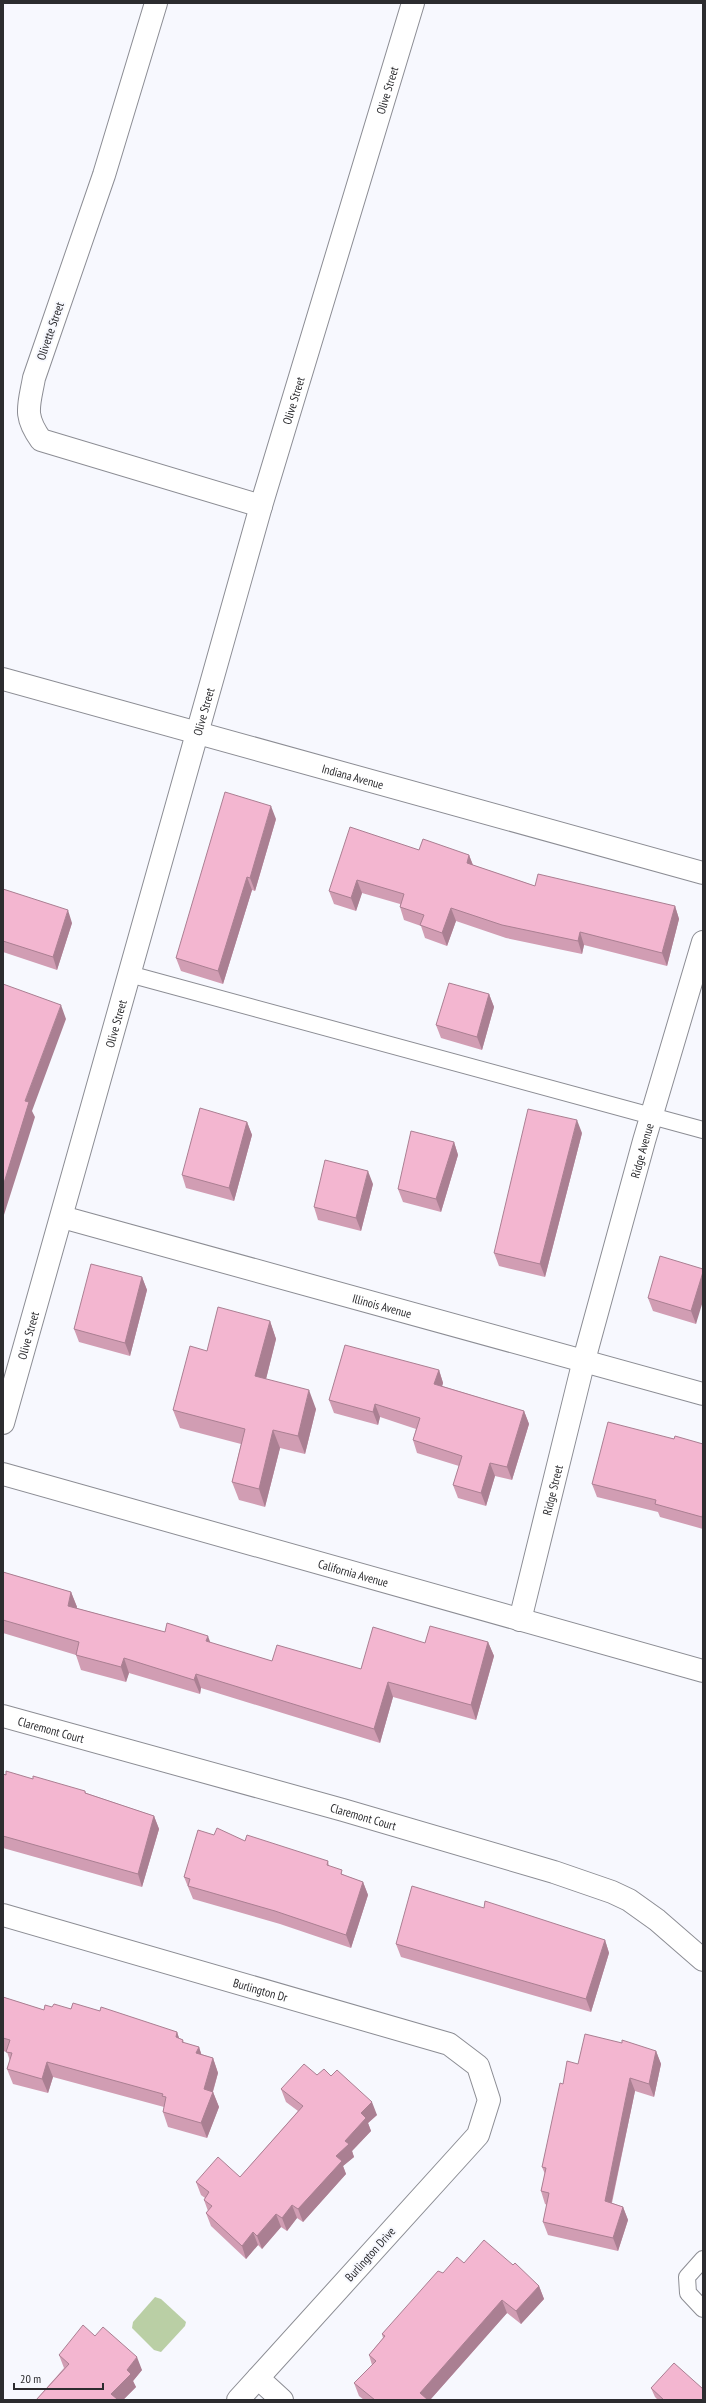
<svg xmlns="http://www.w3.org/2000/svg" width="706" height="2403" viewBox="0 0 706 2403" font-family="'PT Sans Narrow',sans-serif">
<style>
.green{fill:#bacfa5}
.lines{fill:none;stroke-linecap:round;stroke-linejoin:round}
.service-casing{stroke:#8c8d94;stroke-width:18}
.minor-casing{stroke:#8c8d94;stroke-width:24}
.service{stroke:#fff;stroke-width:16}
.minor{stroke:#fff;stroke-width:22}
.wall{fill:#d19db3}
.shaded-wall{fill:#aa7f92}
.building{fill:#f3b6d0;stroke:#aa7f92}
.labels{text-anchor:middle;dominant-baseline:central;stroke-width:4;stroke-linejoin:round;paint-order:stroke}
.street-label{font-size:12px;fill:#2c2c2f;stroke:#f7f8fe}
</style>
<rect width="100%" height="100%" fill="#f7f8fe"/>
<!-- green -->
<path class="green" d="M 155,2297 L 161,2299 L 186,2322 L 185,2326 L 161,2352 L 154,2350 L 132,2328 L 133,2322 Z"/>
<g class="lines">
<!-- service casing -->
<g class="service-casing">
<path id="service" d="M 129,974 L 703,1130
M 703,2259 L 687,2277 L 688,2293 L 703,2309"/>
</g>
<!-- minor casing -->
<g class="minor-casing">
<g id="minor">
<path d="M 156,3 L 104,175 L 34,378 C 29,406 23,415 41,440 L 261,506"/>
<path id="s1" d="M 3,679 L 703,873"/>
<path id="s2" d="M 62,1217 L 703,1394"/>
<path id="s3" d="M 3,1423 L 261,506 L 413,3"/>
<path id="s4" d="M 3,1474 L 703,1671"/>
<path id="s5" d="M 520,1620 L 584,1360 L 644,1141 L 703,942"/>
<path id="s6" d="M 3,1716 L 343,1810 L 554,1872 L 612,1892 L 629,1900 L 657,1920 L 703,1960"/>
<path id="s7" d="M 3,1915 L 449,2044 L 478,2066 L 489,2100 L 478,2135 L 238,2400"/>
<path d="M 258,2378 L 282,2400"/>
</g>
</g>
<!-- service -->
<use href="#service" class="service"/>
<!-- minor -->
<use href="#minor" class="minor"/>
</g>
<!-- wall -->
<path class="wall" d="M 276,819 L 255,891 L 252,890 L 223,984 L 181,971 L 176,958 Z
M 419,850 L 469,855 L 473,865 L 535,886 L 675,906 L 679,919 L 667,966 L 584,945 L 582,954 L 506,938 L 456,921 L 447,946 L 425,938 L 421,926 L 404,920 L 400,907 L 400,904 L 362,893 L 356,911 L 334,904 L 329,891 Z
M 3,889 L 72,923 L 57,970 L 3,952 Z
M 489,994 L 494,1007 L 482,1050 L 441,1038 L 436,1025 Z
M 247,1122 L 252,1135 L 234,1201 L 186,1188 L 182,1175 Z
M 582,1133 L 545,1277 L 499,1266 L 494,1253 Z
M 454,1142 L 458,1155 L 441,1212 L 403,1202 L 398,1189 Z
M 373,1184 L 361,1231 L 318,1220 L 314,1207 Z
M 703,1269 L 696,1324 L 653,1311 L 648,1298 Z
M 142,1277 L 147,1290 L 130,1356 L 79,1342 L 74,1329 Z
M 270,1321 L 276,1339 L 266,1379 L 316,1409 L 305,1454 L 280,1448 L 265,1507 L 239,1500 L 232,1482 L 241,1444 L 180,1428 L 173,1410 L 207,1351 Z
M 439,1370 L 443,1383 L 442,1386 L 524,1411 L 529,1424 L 512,1480 L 495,1476 L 486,1506 L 458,1498 L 453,1485 L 459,1466 L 417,1453 L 413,1440 L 416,1429 L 380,1417 L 378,1425 L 334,1413 L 329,1400 Z
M 674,1439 L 703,1444 L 703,1529 L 660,1517 L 658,1512 L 597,1497 L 592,1484 Z
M 3,1572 L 71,1592 L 77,1607 L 76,1608 L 165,1632 L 210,1643 L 272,1661 L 361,1669 L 425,1643 L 488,1642 L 494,1656 L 476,1720 L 393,1697 L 380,1743 L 201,1688 L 200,1694 L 129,1673 L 126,1682 L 81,1670 L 76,1655 L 3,1633 Z
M 3,1774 L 85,1791 L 86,1793 L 154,1816 L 159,1829 L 142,1887 L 3,1848 Z
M 214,1835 L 245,1841 L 328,1861 L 329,1866 L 344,1875 L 363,1882 L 368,1895 L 351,1948 L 280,1924 L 193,1899 L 184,1877 Z
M 484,1908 L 605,1940 L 609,1953 L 591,2012 L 401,1957 L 396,1944 Z
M 3,1997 L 44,2010 L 52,2007 L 100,2011 L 177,2032 L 179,2038 L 183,2040 L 184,2043 L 199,2047 L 201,2054 L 213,2058 L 218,2073 L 213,2092 L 219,2107 L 207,2138 L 168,2127 L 163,2112 L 164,2107 L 53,2077 L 48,2093 L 13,2084 L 7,2069 L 10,2061 L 7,2052 L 3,2051 Z
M 656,2051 L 661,2064 L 654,2097 L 635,2091 L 630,2115 L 612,2203 L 623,2207 L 628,2220 L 618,2251 L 548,2235 L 543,2222 L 547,2205 L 545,2204 L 541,2191 L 545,2174 L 542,2167 L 563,2084 L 578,2064 Z
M 317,2075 L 331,2076 L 377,2115 L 368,2123 L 371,2131 L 352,2151 L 354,2157 L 343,2166 L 346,2174 L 303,2222 L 297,2218 L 287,2231 L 281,2227 L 262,2249 L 258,2245 L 246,2259 L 211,2226 L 206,2213 L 208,2211 L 204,2200 L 205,2198 L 201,2195 L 196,2182 L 240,2177 L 298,2111 L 286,2102 L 281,2089 Z
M 513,2265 L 539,2286 L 544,2299 L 521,2324 L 507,2313 L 430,2400 L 364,2400 L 359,2396 L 354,2383 L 372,2365 L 369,2355 L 383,2338 L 382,2334 L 443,2273 Z
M 95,2336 L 142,2370 L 133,2381 L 136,2387 L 123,2400 L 36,2400 L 64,2368 L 59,2355 Z
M 651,2388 L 703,2400 L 658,2400 L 655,2397 Z"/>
<!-- shaded-wall -->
<path class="shaded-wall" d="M 271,806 L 276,819 L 255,891 L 250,878 Z
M 469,855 L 474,868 L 467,863 Z
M 247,877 L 252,890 L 223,984 L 218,971 Z
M 357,880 L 362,893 L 356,911 L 351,898 Z
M 675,906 L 679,919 L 667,966 L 662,953 Z
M 451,908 L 456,921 L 447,946 L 442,933 Z
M 68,910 L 72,923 L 57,970 L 53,957 Z
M 580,932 L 584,945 L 582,954 L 578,941 Z
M 489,994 L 494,1007 L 482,1050 L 477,1037 Z
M 61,1005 L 66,1019 L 32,1111 L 35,1117 L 3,1218 L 3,1186 L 25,1101 Z
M 577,1120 L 582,1133 L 545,1277 L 540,1264 Z
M 247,1122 L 252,1135 L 234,1201 L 229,1188 Z
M 454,1142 L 458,1155 L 441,1212 L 436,1199 Z
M 368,1171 L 373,1184 L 361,1231 L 356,1218 Z
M 703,1272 L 703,1301 L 696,1324 L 691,1311 Z
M 142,1277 L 147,1290 L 130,1356 L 125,1343 Z
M 270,1321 L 276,1339 L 262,1395 L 255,1376 Z
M 439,1370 L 443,1383 L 439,1397 L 434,1384 Z
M 309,1390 L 316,1409 L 305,1454 L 298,1436 Z
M 375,1404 L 380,1417 L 378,1425 L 373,1412 Z
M 524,1411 L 529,1424 L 512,1480 L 507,1467 Z
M 273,1430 L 280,1448 L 265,1507 L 259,1489 Z
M 490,1463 L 495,1476 L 486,1506 L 481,1493 Z
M 71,1592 L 77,1607 L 73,1620 L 68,1606 Z
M 208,1636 L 213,1650 L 206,1641 Z
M 488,1642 L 494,1656 L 476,1720 L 471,1705 Z
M 124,1658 L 129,1673 L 126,1682 L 121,1667 Z
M 196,1674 L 201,1688 L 200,1694 L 194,1680 Z
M 388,1682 L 393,1697 L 380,1743 L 374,1729 Z
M 154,1816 L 159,1829 L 142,1887 L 138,1874 Z
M 363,1882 L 368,1895 L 351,1948 L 346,1935 Z
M 605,1940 L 609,1953 L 591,2012 L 586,1999 Z
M 177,2032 L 182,2047 L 176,2037 Z
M 199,2047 L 204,2062 L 196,2053 Z
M 656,2051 L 661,2064 L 654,2097 L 649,2084 Z
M 213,2058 L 218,2073 L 210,2101 L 213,2092 L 219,2107 L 207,2138 L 201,2123 L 204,2089 Z
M 47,2062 L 53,2077 L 48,2093 L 42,2079 Z
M 630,2078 L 635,2091 L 630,2115 L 609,2214 L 605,2201 L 625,2102 Z
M 372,2102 L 377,2115 L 368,2123 L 371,2131 L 352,2151 L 354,2157 L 343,2166 L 346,2174 L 303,2222 L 298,2209 L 336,2156 L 361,2113 Z
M 292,2205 L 297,2218 L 287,2231 L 282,2218 Z
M 623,2207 L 628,2220 L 618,2251 L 613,2238 Z
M 276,2214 L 281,2227 L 262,2249 L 257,2236 Z
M 253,2232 L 258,2245 L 246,2259 L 242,2246 Z
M 539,2286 L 544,2299 L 521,2324 L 516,2311 Z
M 502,2300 L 507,2313 L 430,2400 L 422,2400 L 420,2393 Z
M 137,2357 L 142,2370 L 133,2381 L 136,2387 L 123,2400 L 114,2400 L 111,2394 L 127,2370 Z"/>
<!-- building -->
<path class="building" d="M 225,792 L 271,806 L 250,878 L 247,877 L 218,971 L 176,958 Z
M 350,827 L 419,850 L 423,839 L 469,855 L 467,863 L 535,886 L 538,874 L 675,906 L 662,953 L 580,932 L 578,941 L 502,925 L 451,908 L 442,933 L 420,925 L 424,915 L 400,907 L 404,894 L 357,880 L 351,898 L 329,891 Z
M 3,889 L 68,910 L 53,957 L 3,941 Z
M 449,983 L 489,994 L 477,1037 L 436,1025 Z
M 3,984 L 61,1005 L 25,1101 L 29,1102 L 3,1186 Z
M 200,1108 L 247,1122 L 229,1188 L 182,1175 Z
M 528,1109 L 577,1120 L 540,1264 L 494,1253 Z
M 411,1131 L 454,1142 L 436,1199 L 398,1189 Z
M 325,1160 L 368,1171 L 356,1218 L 314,1207 Z
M 660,1256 L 703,1269 L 703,1272 L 691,1311 L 648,1298 Z
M 91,1264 L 142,1277 L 125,1343 L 74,1329 Z
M 218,1307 L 270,1321 L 255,1376 L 309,1390 L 298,1436 L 273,1430 L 259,1489 L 232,1482 L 245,1429 L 173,1410 L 190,1346 L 207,1351 Z
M 345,1345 L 439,1370 L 434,1384 L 524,1411 L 507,1467 L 490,1463 L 481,1493 L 453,1485 L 462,1456 L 413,1440 L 420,1418 L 375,1404 L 373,1412 L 329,1400 Z
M 608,1422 L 674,1439 L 675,1436 L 703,1444 L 703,1513 L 702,1517 L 655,1504 L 656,1500 L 592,1484 Z
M 3,1572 L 71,1592 L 68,1606 L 165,1632 L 167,1623 L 208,1636 L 206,1641 L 272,1661 L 277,1645 L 361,1669 L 373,1627 L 425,1643 L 430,1626 L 488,1642 L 471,1705 L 388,1682 L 374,1729 L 196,1674 L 194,1680 L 124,1658 L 121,1667 L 76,1655 L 79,1642 L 3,1620 Z
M 6,1771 L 33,1779 L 33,1776 L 85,1791 L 85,1793 L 154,1816 L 138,1874 L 3,1836 L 3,1774 L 6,1775 Z
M 217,1828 L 245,1841 L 247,1835 L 328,1861 L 327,1865 L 342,1870 L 341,1874 L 363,1882 L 346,1935 L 275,1911 L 188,1886 L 190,1879 L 184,1877 L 198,1830 L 214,1835 Z
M 412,1886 L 484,1908 L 485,1901 L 605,1940 L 586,1999 L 396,1944 Z
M 3,1997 L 44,2010 L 45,2005 L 52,2007 L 54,2004 L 71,2009 L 73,2003 L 100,2011 L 101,2007 L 177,2032 L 176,2037 L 183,2040 L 182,2042 L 199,2047 L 196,2053 L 213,2058 L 204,2089 L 213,2092 L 201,2123 L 163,2112 L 166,2097 L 162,2096 L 163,2094 L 47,2062 L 42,2079 L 7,2069 L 12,2053 L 6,2052 L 10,2040 L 3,2038 Z
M 585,2034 L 622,2043 L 622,2040 L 656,2051 L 649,2084 L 630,2078 L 625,2102 L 605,2201 L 623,2207 L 613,2238 L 543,2222 L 549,2193 L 541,2191 L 546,2168 L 542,2167 L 560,2083 L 563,2084 L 567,2061 L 578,2064 Z
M 304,2064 L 317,2075 L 324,2069 L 331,2076 L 337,2070 L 372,2102 L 361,2113 L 366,2118 L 345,2141 L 349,2144 L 336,2156 L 342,2161 L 298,2209 L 292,2205 L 282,2218 L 276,2214 L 257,2236 L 253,2232 L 242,2246 L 206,2213 L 212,2206 L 204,2200 L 209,2192 L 196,2182 L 218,2157 L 240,2177 L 303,2106 L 281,2089 Z
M 484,2240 L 513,2265 L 515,2263 L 539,2286 L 516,2311 L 502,2300 L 420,2393 L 428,2400 L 375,2400 L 354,2383 L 376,2361 L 369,2355 L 385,2336 L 382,2334 L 438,2271 L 443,2273 L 457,2257 L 464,2263 Z
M 83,2325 L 95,2336 L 103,2327 L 137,2357 L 127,2370 L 131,2374 L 111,2394 L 117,2399 L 116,2400 L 36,2400 L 69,2364 L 59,2355 Z
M 674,2363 L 703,2389 L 703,2400 L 664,2400 L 651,2388 Z"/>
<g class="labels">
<!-- street labels -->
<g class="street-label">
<text stroke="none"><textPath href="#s3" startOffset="1387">Olive Street</textPath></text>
<text transform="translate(50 331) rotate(-71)">Olivette Street</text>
<text stroke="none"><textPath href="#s3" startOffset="1063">Olive Street</textPath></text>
<text stroke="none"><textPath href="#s3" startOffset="739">Olive Street</textPath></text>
<text stroke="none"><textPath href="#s1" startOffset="363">Indiana Avenue</textPath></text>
<text stroke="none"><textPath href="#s3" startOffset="415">Olive Street</textPath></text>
<text stroke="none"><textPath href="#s5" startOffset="485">Ridge Avenue</textPath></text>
<text stroke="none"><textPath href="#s2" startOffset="332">Illinois Avenue</textPath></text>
<text stroke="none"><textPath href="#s3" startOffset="91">Olive Street</textPath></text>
<text stroke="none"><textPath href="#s5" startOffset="134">Ridge Street</textPath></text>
<text stroke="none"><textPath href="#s4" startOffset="364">California Avenue</textPath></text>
<text stroke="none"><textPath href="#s6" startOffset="50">Claremont Court</textPath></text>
<text stroke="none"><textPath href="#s6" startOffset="374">Claremont Court</textPath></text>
<text stroke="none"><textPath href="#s7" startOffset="268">Burlington Dr</textPath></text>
<text transform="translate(370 2254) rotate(-48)">Burlington Drive</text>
</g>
</g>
<!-- border -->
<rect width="706" height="2403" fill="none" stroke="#2c2c2f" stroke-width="8"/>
<!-- scale -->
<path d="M14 2383v6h89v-6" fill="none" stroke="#2c2c2f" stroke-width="2"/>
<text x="20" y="2383" font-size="12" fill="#2c2c2f" stroke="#f7f8fe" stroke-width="3" paint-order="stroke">20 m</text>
</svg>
